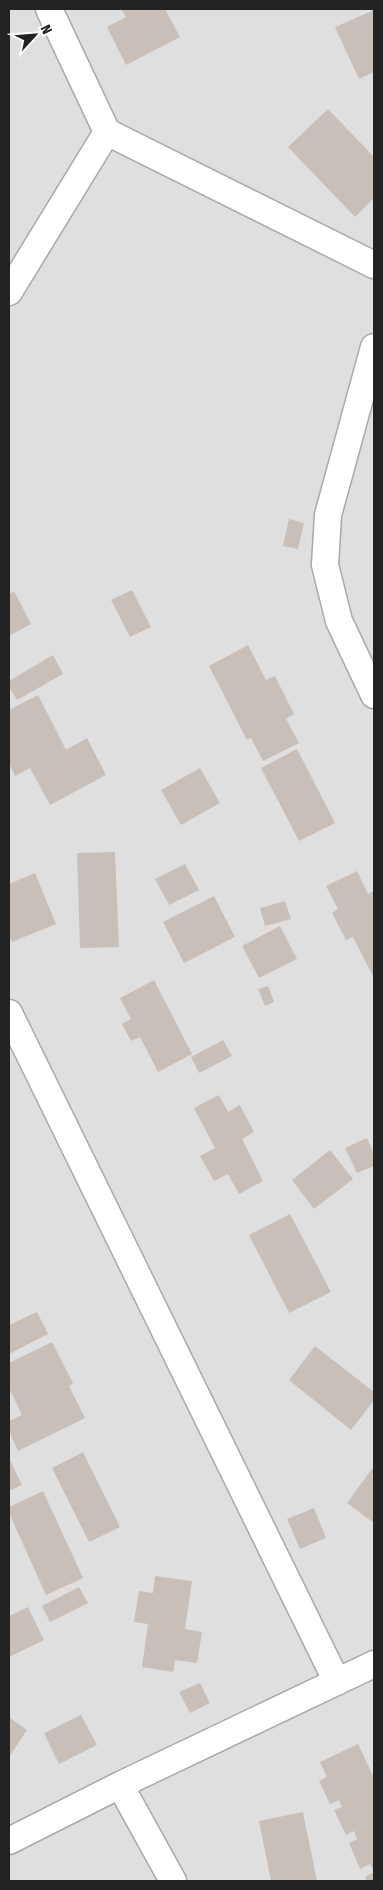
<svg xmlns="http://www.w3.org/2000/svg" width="383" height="1890" viewBox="0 0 383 1890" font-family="'Fira Sans Condensed',sans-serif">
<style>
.residential{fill:#e0dfdf}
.building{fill:#c7bfb8}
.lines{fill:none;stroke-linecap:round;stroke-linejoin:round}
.street-casing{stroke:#a9a9a9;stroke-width:29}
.street{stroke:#fff;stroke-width:26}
</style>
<rect width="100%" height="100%" fill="#f2efe9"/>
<!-- residential -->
<path class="residential" d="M 9,9 L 374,9 L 374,1881 L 9,1881 Z"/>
<!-- building -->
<path class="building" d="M 121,9 L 165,9 L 180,37 L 126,65 L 107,27 L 126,17 Z
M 374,10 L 374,72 L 359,79 L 335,27 Z
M 328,109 L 374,157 L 374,198 L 355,217 L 288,147 Z
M 289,519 L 304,523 L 298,549 L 283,546 Z
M 132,590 L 151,627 L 130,637 L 111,600 Z
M 14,591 L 31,624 L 9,636 L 9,594 Z
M 248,645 L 266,680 L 275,676 L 294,714 L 286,719 L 299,743 L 263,761 L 251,738 L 247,740 L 209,666 Z
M 53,655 L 63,674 L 17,700 L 9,687 L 9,681 Z
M 38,695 L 66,750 L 87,738 L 106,775 L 50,805 L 30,768 L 15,776 L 9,763 L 9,710 Z
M 297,749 L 335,823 L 299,841 L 261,768 Z
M 200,768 L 220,803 L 181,825 L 161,790 Z
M 115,852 L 119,947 L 80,948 L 77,853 Z
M 185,864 L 199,890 L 169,905 L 155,879 Z
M 357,871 L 368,894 L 374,891 L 374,978 L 353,937 L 346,940 L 332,913 L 338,909 L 326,886 Z
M 35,873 L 56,924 L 12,942 L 9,935 L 9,884 Z
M 214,896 L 235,937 L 184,963 L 163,922 Z
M 285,901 L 291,919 L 265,926 L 260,908 Z
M 280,926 L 297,959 L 259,978 L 242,946 Z
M 154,980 L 192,1054 L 158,1072 L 140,1037 L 131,1041 L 122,1024 L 131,1019 L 120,998 Z
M 268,986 L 274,1002 L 265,1006 L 258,989 Z
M 223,1040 L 232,1056 L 199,1073 L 191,1057 Z
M 219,1095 L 228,1112 L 240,1105 L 254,1132 L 242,1139 L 263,1181 L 239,1194 L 228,1174 L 214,1181 L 200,1156 L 215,1148 L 194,1108 Z
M 367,1138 L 374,1154 L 374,1166 L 357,1173 L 345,1148 Z
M 330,1150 L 353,1179 L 314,1209 L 292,1180 Z
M 290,1214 L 331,1292 L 289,1313 L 249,1235 Z
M 37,1312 L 48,1334 L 9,1354 L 9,1325 Z
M 52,1342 L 73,1383 L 69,1386 L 85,1418 L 18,1451 L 9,1431 L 9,1421 L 22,1415 L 9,1388 L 9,1363 Z
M 315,1346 L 374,1392 L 374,1400 L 351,1430 L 289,1380 Z
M 83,1452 L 120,1527 L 89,1542 L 52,1468 Z
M 9,1458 L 22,1485 L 9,1491 Z
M 374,1466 L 374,1523 L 347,1503 Z
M 43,1491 L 83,1578 L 46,1595 L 9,1513 L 9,1507 Z
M 314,1508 L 326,1538 L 300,1549 L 287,1519 Z
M 155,1576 L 192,1581 L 185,1629 L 202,1632 L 197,1663 L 175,1660 L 173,1672 L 142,1667 L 148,1624 L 134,1622 L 139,1591 L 153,1593 Z
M 79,1587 L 88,1603 L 50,1622 L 42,1606 Z
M 28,1607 L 44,1640 L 9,1657 L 9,1616 Z
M 200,1683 L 210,1703 L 190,1713 L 179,1692 Z
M 81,1715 L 97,1745 L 59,1764 L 44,1733 Z
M 9,1717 L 27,1730 L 9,1757 Z
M 358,1744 L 374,1778 L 374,1881 L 367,1881 L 365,1877 L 374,1872 L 370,1864 L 360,1869 L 349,1843 L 357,1839 L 354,1831 L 346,1835 L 334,1810 L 342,1807 L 339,1800 L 330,1804 L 319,1781 L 327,1777 L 320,1762 Z
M 303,1812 L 317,1881 L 271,1881 L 259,1821 Z"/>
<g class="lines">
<!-- street casing -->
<g class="street-casing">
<path id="street" d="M 107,132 L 374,265
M 9,292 L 107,132 L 49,9
M 374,347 L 328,515 L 325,565 L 339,621 L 374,695
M 9,1013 L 337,1682
M 120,1785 L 173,1881
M 9,1841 L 120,1785 L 374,1664"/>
</g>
<!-- street -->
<use href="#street" class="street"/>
</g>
<!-- border -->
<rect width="383" height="1890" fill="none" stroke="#222222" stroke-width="20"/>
<!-- north arrow -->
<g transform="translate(35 35) rotate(64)" stroke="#ffffff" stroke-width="4" paint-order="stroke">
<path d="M0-4L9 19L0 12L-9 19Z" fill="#222222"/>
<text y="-8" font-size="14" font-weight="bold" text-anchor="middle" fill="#222222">N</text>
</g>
</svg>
